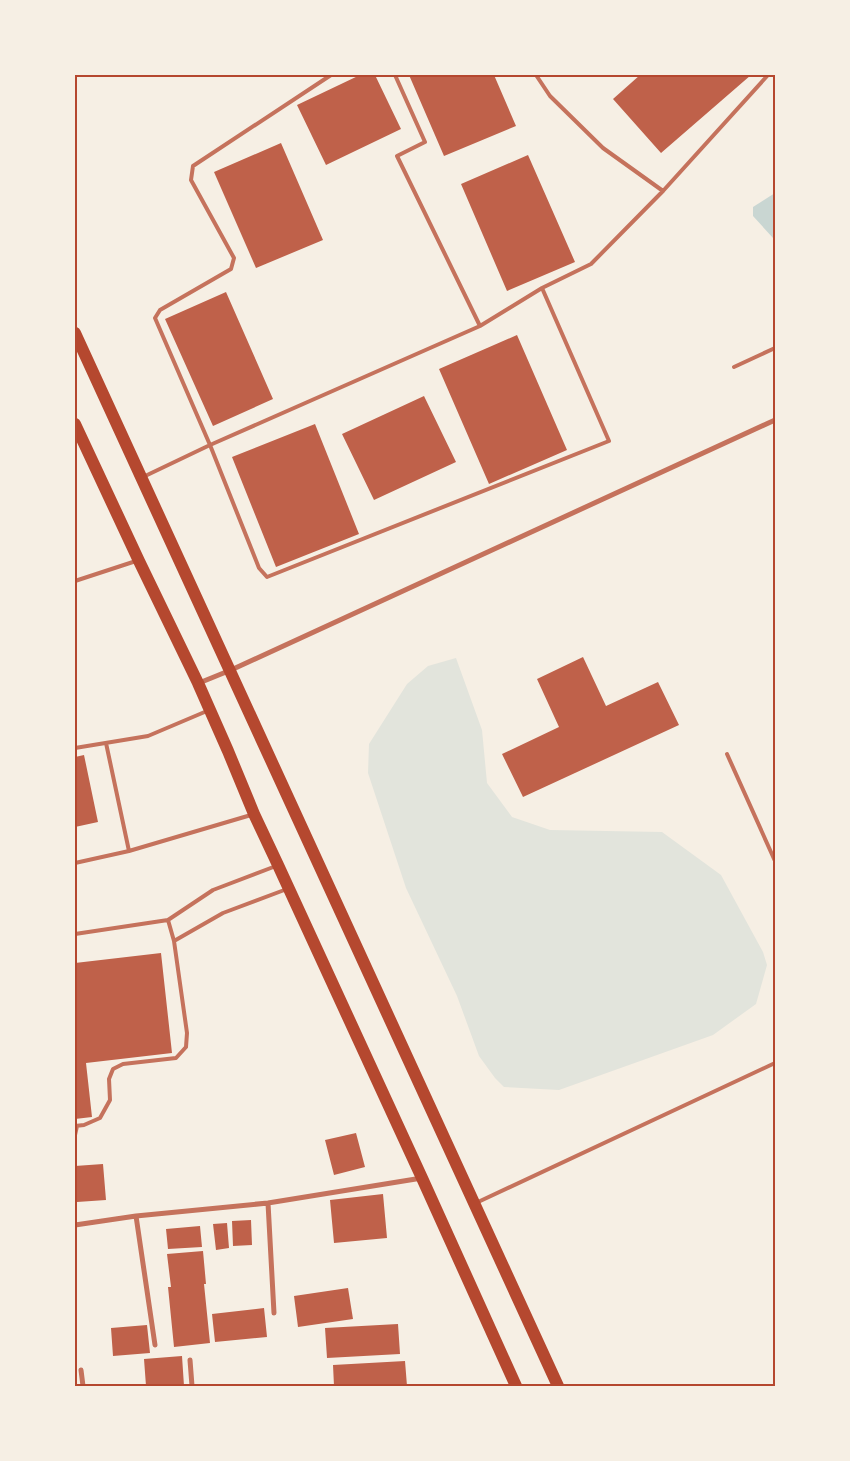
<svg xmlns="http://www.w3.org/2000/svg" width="850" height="1461" viewBox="0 0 850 1461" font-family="Karla,sans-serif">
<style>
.green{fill:#e2e4dc}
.water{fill:#c9d6d2}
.building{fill:#bf614a}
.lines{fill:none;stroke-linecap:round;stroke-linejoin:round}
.service{stroke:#c5725c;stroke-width:4}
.minor{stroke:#c5725c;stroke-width:5}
.primary{stroke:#b5482f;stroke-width:12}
.neatline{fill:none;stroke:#b5482f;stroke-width:2}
</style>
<rect width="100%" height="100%" fill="#f6efe4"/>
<!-- green -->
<path class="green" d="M 456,658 L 482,730 L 487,783 L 512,817 L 550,830 L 662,832 L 721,875 L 763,952 L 767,965 L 756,1004 L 713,1035 L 559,1090 L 504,1087 L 495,1078 L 479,1056 L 457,996 L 406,888 L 368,773 L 369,744 L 407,684 L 428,666 Z"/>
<!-- water -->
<path class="water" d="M 775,193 L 775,237 L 773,238 L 753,216 L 753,207 Z"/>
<!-- building -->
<path class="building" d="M 360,75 L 375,75 L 401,129 L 326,165 L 297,105 Z
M 409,75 L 494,75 L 516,126 L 444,156 Z
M 640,75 L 751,75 L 661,153 L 613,99 Z
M 281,143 L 323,240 L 256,268 L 214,172 Z
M 528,155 L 575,262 L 507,291 L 461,184 Z
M 226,292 L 273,399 L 213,426 L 165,319 Z
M 517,335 L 567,450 L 489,484 L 439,369 Z
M 424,396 L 456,462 L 374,500 L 342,434 Z
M 315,424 L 359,534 L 276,567 L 232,457 Z
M 583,657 L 606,706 L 658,682 L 679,725 L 523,797 L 502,754 L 559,727 L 537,679 Z
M 84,755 L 98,822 L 75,827 L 75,757 Z
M 161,953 L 172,1053 L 86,1063 L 92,1117 L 75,1119 L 75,1025 L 77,1025 L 75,1006 L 75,963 Z
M 356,1133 L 365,1167 L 334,1175 L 325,1140 Z
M 103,1164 L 106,1200 L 77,1202 L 75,1166 Z
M 383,1194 L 387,1238 L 334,1243 L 330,1200 Z
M 251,1220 L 252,1245 L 233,1246 L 232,1221 Z
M 227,1223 L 229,1248 L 216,1250 L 213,1224 Z
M 200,1226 L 202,1247 L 168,1249 L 166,1229 Z
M 203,1251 L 206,1284 L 204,1284 L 210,1343 L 174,1347 L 168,1287 L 171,1287 L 167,1254 Z
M 348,1288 L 353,1319 L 298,1327 L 294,1296 Z
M 264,1308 L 267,1337 L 215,1342 L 212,1314 Z
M 398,1324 L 400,1354 L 327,1358 L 325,1328 Z
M 147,1325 L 150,1353 L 113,1356 L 111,1328 Z
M 182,1356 L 184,1386 L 146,1386 L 144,1359 Z
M 405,1361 L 407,1386 L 334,1386 L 333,1365 Z"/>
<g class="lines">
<!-- service -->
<path class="service" d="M 395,75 L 425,142 L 397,156 L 480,326
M 536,75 L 550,96 L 603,148 L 663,191 L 768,75
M 542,288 L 591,264 L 663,191
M 734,367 L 775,348
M 143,477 L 210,445 L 480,326 L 542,288 L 609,441 L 267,577 L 259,568 L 210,445 L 155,318 L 160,310 L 231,269 L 234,258 L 191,180 L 193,166 L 331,75
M 75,581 L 136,561
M 106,743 L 129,851
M 75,748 L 148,736 L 207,711
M 727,754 L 775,861
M 75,863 L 129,851 L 251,815
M 168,920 L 174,941
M 75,934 L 168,920 L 213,890 L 276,866
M 75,1126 L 84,1125 L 100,1118 L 110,1100 L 109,1079 L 113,1069 L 123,1064 L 176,1058 L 186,1047 L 187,1033 L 174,941 L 223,913 L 287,889
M 75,1135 L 77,1126
M 478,1202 L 775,1063"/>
<!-- minor -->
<path class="minor" d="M 199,683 L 231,670 L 775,420
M 268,1203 L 274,1313
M 136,1216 L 268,1203 L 422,1178
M 75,1225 L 136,1216 L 155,1345
M 190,1360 L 192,1386
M 81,1370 L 83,1386"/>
<!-- primary -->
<path class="primary" d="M 75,333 C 235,685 400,1034 558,1386
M 75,424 L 139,561 L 198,683 L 228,751 L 254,814 L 278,865 L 422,1178 L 516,1386"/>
</g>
<!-- border -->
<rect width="850" height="1461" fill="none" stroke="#f6efe4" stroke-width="152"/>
<rect x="76" y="76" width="698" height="1309" class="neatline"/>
</svg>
